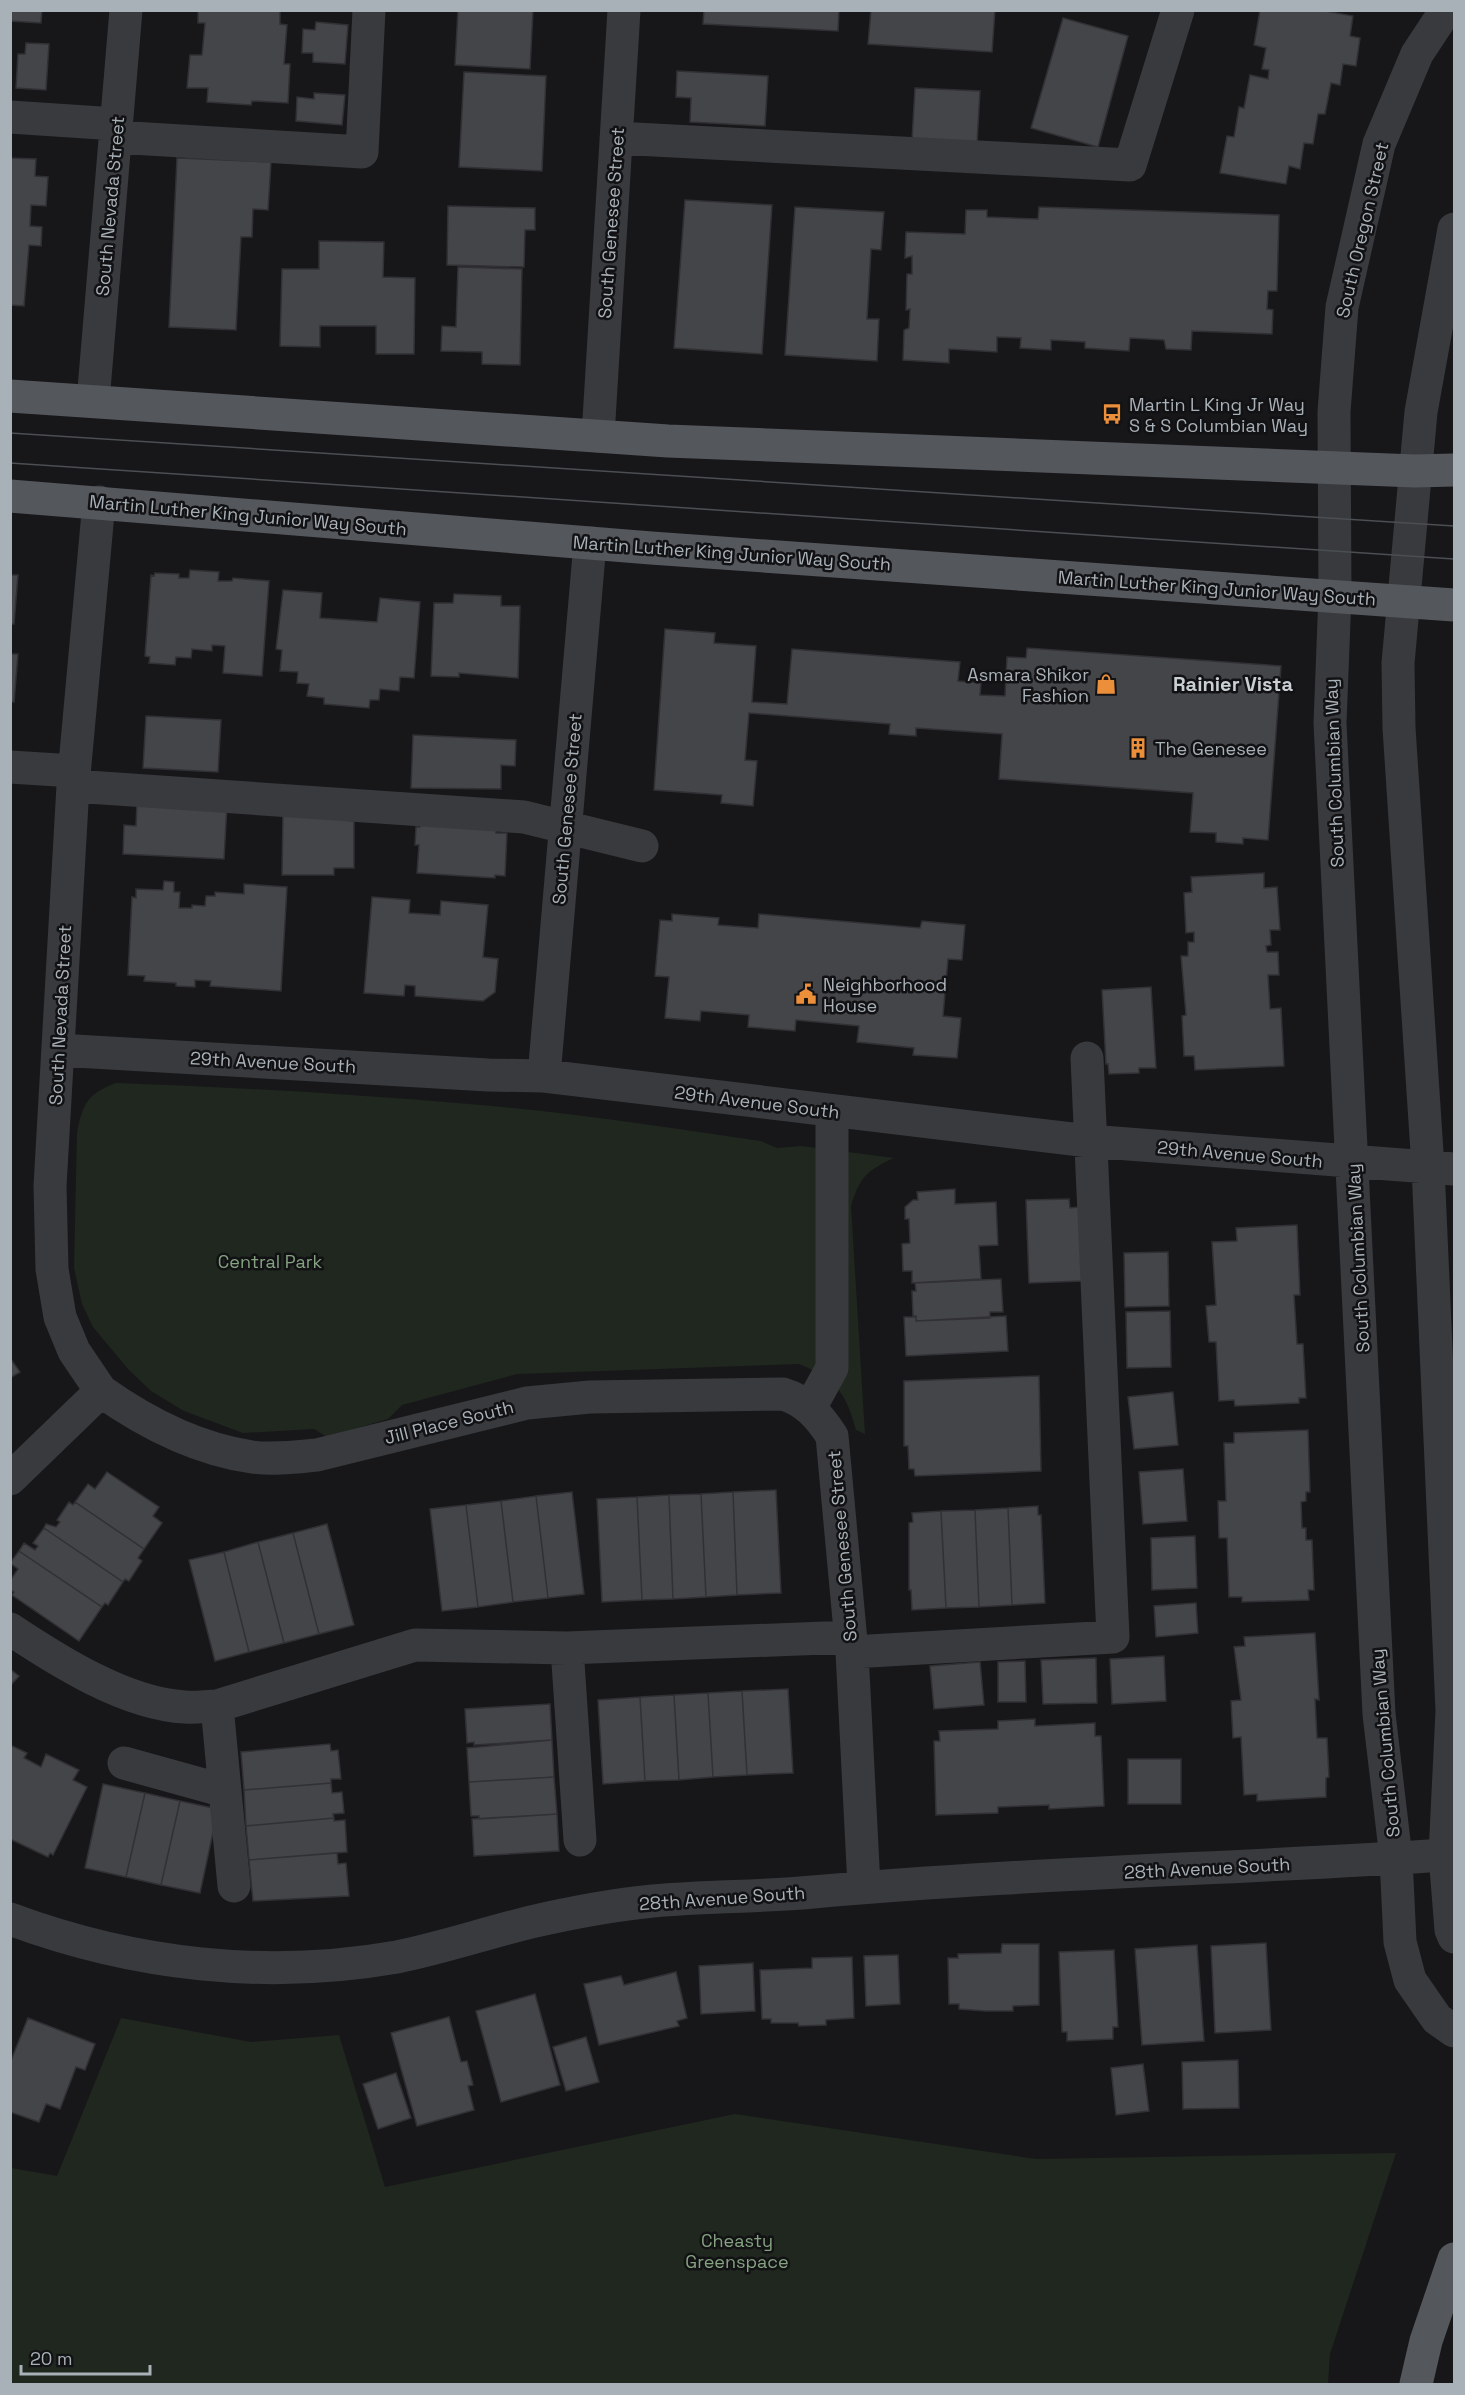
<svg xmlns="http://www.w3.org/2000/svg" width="1465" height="2395" viewBox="0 0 1465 2395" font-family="'Space Grotesk',sans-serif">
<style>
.green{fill:#1f271f}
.building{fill:#434549;stroke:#313135;stroke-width:1.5}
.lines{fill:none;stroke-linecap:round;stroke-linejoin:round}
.minor{stroke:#383a3e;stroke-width:33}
.major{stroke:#54575c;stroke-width:33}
.tram{stroke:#4b4e52;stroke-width:1.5}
.labels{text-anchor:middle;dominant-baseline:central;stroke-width:5;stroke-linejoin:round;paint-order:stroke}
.street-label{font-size:18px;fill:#a9b1b8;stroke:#121214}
.poi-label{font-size:18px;fill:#a9b1b8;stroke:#121214;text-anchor:start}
.park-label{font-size:18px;fill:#85a281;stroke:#121214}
.neighbourhood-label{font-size:20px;font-weight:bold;fill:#cacfd4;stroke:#121214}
</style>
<rect width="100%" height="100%" fill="#171719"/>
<!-- green -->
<path class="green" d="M 116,1083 C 234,1087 351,1094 469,1104 C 567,1112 664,1127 761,1141 L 777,1148 L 802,1146 L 894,1158 C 866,1171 860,1177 851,1206 L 865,1434 L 856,1430 C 846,1392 835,1379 799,1364 L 517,1374 L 402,1405 L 388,1419 L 327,1437 L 314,1429 L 243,1433 L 184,1411 L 151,1391 L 128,1369 L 93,1327 L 82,1304 L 74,1268 L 77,1133 C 83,1103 87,1094 116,1083 Z
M 121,2018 L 251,2042 L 339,2035 L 385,2187 L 735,2114 L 1036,2159 L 1396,2153 L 1330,2354 L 1328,2384 L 11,2384 L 11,2168 L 57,2176 Z"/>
<!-- building -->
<path class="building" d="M 10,10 L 42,10 L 41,23 L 10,21 Z
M 198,10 L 280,10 L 280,24 L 287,25 L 284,64 L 290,64 L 288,103 L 252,101 L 251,105 L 207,102 L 208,88 L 187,88 L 190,55 L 202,55 L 205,23 L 198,23 Z
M 458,10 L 533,10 L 530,69 L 455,65 Z
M 704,10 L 839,10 L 838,31 L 703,24 Z
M 871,10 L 995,10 L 992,52 L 868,44 Z
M 1260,10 L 1320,10 L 1353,16 L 1350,36 L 1360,38 L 1356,66 L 1343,64 L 1340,85 L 1331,83 L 1325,114 L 1318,114 L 1313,144 L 1304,143 L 1300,169 L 1289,166 L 1286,184 L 1220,173 L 1227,136 L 1234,137 L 1239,107 L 1244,108 L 1250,75 L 1268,79 L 1269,70 L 1262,69 L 1266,48 L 1254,45 Z
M 1063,18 L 1128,36 L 1098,147 L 1031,128 Z
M 316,22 L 348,25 L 345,64 L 313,62 L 313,53 L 302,53 L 303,29 L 315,30 Z
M 26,43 L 49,44 L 46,90 L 16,88 L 18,54 L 25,54 Z
M 677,71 L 768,76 L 765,126 L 690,122 L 691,98 L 676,97 Z
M 464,72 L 546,76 L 542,171 L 459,167 Z
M 915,88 L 980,91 L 977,143 L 912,140 Z
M 314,93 L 345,95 L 342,125 L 296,121 L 297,97 L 314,99 Z
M 10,158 L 36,159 L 35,176 L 48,177 L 46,206 L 31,205 L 30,226 L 42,227 L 41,246 L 29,245 L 24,306 L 10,305 Z
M 177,158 L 271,162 L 268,210 L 253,209 L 252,237 L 241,237 L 236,330 L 169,327 Z
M 685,200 L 772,205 L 762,354 L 674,348 Z
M 448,206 L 535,208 L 535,230 L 525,230 L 524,267 L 447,265 Z
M 795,207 L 884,212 L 881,250 L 871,249 L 867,319 L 879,319 L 877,361 L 785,355 Z
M 1039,207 L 1279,215 L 1277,291 L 1268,291 L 1267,309 L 1273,310 L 1272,334 L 1192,331 L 1191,350 L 1166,349 L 1164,340 L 1130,338 L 1129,351 L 1085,348 L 1085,342 L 1051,340 L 1051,350 L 1020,348 L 1021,338 L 997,337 L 997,352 L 949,349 L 949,363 L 903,360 L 904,330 L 909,328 L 910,309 L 906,310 L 907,274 L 912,274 L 912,256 L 905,258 L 906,232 L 965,234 L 966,210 L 987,210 L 987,217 L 1038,219 Z
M 319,241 L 384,242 L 383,277 L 415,278 L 414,354 L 376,354 L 376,326 L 320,326 L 320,347 L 280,346 L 282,269 L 319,269 Z
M 458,267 L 522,269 L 520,365 L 482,364 L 482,352 L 441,351 L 442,326 L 456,327 Z
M 190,570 L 219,572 L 218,581 L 232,581 L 233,578 L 269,581 L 262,676 L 223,673 L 225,646 L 212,645 L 212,651 L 192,649 L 191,658 L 176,657 L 175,665 L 149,663 L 150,657 L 145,656 L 151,575 L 154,576 L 155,573 L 179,574 L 179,578 L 189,578 Z
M 10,575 L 18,575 L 14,624 L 10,624 Z
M 283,590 L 322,593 L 320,618 L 377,622 L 380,598 L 420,602 L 414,678 L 400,677 L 399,691 L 380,689 L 379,700 L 370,700 L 369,708 L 324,704 L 324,698 L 307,696 L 309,684 L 297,683 L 298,672 L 280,671 L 282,650 L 276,649 Z
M 454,594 L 501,596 L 501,606 L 520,606 L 518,678 L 459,673 L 459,677 L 431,676 L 434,603 L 453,603 Z
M 665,629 L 715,633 L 714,643 L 756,646 L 752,702 L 787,704 L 792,649 L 960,662 L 958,681 L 981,683 L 980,695 L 1005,696 L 1007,657 L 1026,658 L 1027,648 L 1281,666 L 1268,840 L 1243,838 L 1243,844 L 1216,842 L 1216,833 L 1190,832 L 1193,793 L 999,779 L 1002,734 L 916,728 L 916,736 L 889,734 L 890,724 L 749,713 L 745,760 L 757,761 L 753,806 L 721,803 L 722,795 L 654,790 Z
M 10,654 L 18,654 L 14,702 L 10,702 Z
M 146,716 L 221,720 L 218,772 L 143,768 Z
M 413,735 L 516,740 L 515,766 L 501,765 L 501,789 L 411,788 Z
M 137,802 L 227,805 L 224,859 L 123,854 L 124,825 L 136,826 Z
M 283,813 L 354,821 L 354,868 L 334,868 L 334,875 L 282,875 Z
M 420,822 L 496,826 L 496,833 L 507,833 L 505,876 L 495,875 L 495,878 L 417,873 L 419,845 L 415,845 L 416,827 L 420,827 Z
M 1264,873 L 1264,888 L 1277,887 L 1280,930 L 1270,930 L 1271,945 L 1266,946 L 1267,952 L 1278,952 L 1279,975 L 1268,975 L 1270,1009 L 1281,1008 L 1284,1066 L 1195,1070 L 1194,1056 L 1184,1056 L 1182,1016 L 1186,1015 L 1181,956 L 1188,956 L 1188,942 L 1194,942 L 1194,932 L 1186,933 L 1184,893 L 1192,892 L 1191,877 Z
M 164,881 L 174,882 L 174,892 L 180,892 L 179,908 L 192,908 L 192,905 L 205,906 L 206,896 L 215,896 L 215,892 L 244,894 L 244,884 L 287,887 L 281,991 L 210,986 L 211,981 L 195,980 L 195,987 L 176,986 L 176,983 L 144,981 L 145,976 L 128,975 L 132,897 L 136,898 L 136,889 L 163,890 Z
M 372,897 L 410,900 L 409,913 L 440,915 L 441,901 L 488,905 L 483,957 L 498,959 L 495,992 L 483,1001 L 415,996 L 415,986 L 405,985 L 404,996 L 364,993 Z
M 672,914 L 719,918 L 718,925 L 758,928 L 759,914 L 920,928 L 922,921 L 965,925 L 962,960 L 948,959 L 943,1016 L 961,1018 L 957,1058 L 913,1055 L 914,1048 L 857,1042 L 859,1026 L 796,1020 L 795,1031 L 748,1027 L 749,1015 L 701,1011 L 700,1021 L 665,1018 L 669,977 L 655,976 L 660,920 L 672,921 Z
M 1151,987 L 1156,1068 L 1139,1068 L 1139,1073 L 1109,1074 L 1108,1064 L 1106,1064 L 1102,990 Z
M 955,1189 L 955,1204 L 996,1202 L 998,1245 L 979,1246 L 981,1279 L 912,1283 L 912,1271 L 903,1271 L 902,1244 L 910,1243 L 909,1219 L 905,1219 L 905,1207 L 913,1200 L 918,1200 L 917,1192 Z
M 1069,1199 L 1070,1208 L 1079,1207 L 1082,1281 L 1029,1283 L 1026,1200 Z
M 1297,1225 L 1300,1295 L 1294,1295 L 1297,1344 L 1303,1344 L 1306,1398 L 1299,1398 L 1299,1403 L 1235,1406 L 1234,1400 L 1219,1401 L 1216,1342 L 1209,1342 L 1206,1306 L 1216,1305 L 1212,1242 L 1237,1241 L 1236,1228 Z
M 1168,1252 L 1169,1306 L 1125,1307 L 1124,1253 Z
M 1001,1279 L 1003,1312 L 990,1312 L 990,1318 L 916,1321 L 916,1316 L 913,1316 L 912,1291 L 916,1291 L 915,1283 Z
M 1170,1311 L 1171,1367 L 1127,1368 L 1126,1312 Z
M 1006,1316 L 1008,1351 L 906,1356 L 904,1317 L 916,1317 L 916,1321 Z
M 10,1358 L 20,1372 L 10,1378 Z
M 1039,1376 L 1041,1471 L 915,1476 L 914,1469 L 909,1469 L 908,1446 L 904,1446 L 904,1381 Z
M 1173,1392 L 1178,1445 L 1134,1449 L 1128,1397 Z
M 1308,1430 L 1310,1492 L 1306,1492 L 1306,1501 L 1301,1502 L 1302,1528 L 1306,1528 L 1306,1540 L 1312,1540 L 1314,1590 L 1308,1590 L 1309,1600 L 1242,1602 L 1242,1597 L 1229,1597 L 1227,1538 L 1219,1538 L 1218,1501 L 1226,1501 L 1224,1443 L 1234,1443 L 1234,1433 Z
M 1183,1469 L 1187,1521 L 1143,1524 L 1139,1472 Z
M 107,1472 L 159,1507 L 153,1516 L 162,1523 L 144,1549 L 75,1502 L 88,1484 L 95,1489 Z
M 776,1490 L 781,1593 L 737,1595 L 733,1492 Z
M 572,1492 L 584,1594 L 548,1598 L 536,1496 Z
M 733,1492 L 737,1595 L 706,1597 L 701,1494 Z
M 701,1494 L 706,1597 L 673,1599 L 669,1495 Z
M 669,1495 L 673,1599 L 642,1600 L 637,1497 Z
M 536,1496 L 548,1598 L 513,1602 L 501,1501 Z
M 637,1497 L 642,1600 L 602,1602 L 597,1499 Z
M 501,1501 L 513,1602 L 478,1607 L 466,1505 Z
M 69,1502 L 73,1505 L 75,1502 L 144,1549 L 138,1558 L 142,1561 L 129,1581 L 125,1579 L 123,1582 L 44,1528 L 46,1524 L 56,1527 L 60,1522 L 57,1520 Z
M 466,1505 L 478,1607 L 442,1611 L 430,1509 Z
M 1038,1506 L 1038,1515 L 1041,1515 L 1045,1603 L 1012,1605 L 1008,1508 Z
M 1008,1508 L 1012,1605 L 979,1607 L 975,1510 Z
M 975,1510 L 979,1607 L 946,1608 L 941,1511 Z
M 941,1511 L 946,1608 L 912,1610 L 911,1590 L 909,1590 L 909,1523 L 913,1522 L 912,1513 Z
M 327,1524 L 354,1625 L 319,1634 L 293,1533 Z
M 44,1528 L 123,1582 L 108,1605 L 105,1603 L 102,1607 L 19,1551 L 24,1543 L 35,1550 L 38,1546 L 33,1543 Z
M 293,1533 L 319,1634 L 284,1643 L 258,1542 Z
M 1195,1536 L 1197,1588 L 1152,1590 L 1151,1538 Z
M 258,1542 L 284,1643 L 249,1652 L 224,1552 Z
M 19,1551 L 102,1607 L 79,1641 L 12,1595 L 14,1592 L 10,1590 L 10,1581 L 18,1569 L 10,1563 Z
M 224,1552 L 249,1652 L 215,1661 L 189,1560 Z
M 1196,1603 L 1198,1633 L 1156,1637 L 1154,1606 Z
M 1315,1633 L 1319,1700 L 1315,1699 L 1317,1738 L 1327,1738 L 1329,1777 L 1326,1778 L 1326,1797 L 1257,1801 L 1257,1794 L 1244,1795 L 1241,1737 L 1233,1738 L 1231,1701 L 1241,1700 L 1234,1647 L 1245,1646 L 1244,1637 Z
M 1164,1656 L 1166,1701 L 1112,1704 L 1110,1659 Z
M 1096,1658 L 1097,1703 L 1043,1704 L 1041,1660 Z
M 1025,1661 L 1026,1702 L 998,1702 L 998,1662 Z
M 980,1662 L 984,1705 L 934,1709 L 930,1666 Z
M 10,1669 L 19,1676 L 10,1686 Z
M 788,1689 L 793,1773 L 747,1775 L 742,1691 Z
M 742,1691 L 747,1775 L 713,1777 L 708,1693 Z
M 708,1693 L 713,1777 L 679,1780 L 674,1695 Z
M 674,1695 L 679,1780 L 645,1781 L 640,1697 Z
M 640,1697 L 645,1781 L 603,1784 L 598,1700 Z
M 550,1704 L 552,1740 L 474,1745 L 474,1742 L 467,1743 L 465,1709 Z
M 1035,1719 L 1035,1726 L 1095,1723 L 1095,1736 L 1101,1736 L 1104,1806 L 1049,1809 L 1049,1805 L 998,1807 L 998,1813 L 936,1815 L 934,1741 L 940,1741 L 939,1731 L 998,1729 L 998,1721 Z
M 552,1740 L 554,1777 L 469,1782 L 467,1748 Z
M 330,1744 L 331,1751 L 338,1750 L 341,1779 L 331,1779 L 331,1783 L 244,1790 L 241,1752 Z
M 10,1745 L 27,1753 L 24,1758 L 41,1767 L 46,1754 L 79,1770 L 73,1780 L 87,1787 L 53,1855 L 50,1853 L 48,1857 L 10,1839 Z
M 1128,1759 L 1181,1759 L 1181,1804 L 1128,1804 Z
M 554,1777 L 557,1814 L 479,1819 L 479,1816 L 471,1816 L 469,1782 Z
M 331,1783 L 332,1793 L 342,1792 L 344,1813 L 333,1814 L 334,1818 L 246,1826 L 244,1790 Z
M 103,1784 L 145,1793 L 126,1877 L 85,1868 Z
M 145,1793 L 180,1801 L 161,1885 L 126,1877 Z
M 180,1801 L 218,1809 L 200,1893 L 161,1885 Z
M 557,1814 L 559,1851 L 474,1856 L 472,1819 Z
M 334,1818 L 334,1821 L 345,1820 L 347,1852 L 249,1860 L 246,1826 Z
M 337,1853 L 338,1864 L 346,1863 L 349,1896 L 253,1901 L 249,1860 Z
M 1266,1943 L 1271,2030 L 1215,2033 L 1211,1946 Z
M 1002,1944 L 1039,1944 L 1039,2005 L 1013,2006 L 1013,2011 L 986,2011 L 959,2009 L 959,2004 L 949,2004 L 948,1958 L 958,1958 L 958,1954 L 1001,1953 Z
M 1197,1945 L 1204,2041 L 1142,2045 L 1135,1949 Z
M 1114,1950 L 1118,2027 L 1113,2027 L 1113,2039 L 1067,2041 L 1067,2032 L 1062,2032 L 1059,1952 Z
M 898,1955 L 900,2004 L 866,2006 L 864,1956 Z
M 852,1957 L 854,2018 L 826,2020 L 826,2025 L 799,2026 L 798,2023 L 771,2023 L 771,2019 L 762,2019 L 760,1970 L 812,1968 L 812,1958 Z
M 753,1963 L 755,2011 L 701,2014 L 699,1966 Z
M 676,1972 L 687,2018 L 677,2021 L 679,2026 L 599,2045 L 584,1984 L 621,1976 L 624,1985 Z
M 535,1994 L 560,2085 L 501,2102 L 476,2011 Z
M 449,2017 L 461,2062 L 467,2061 L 473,2085 L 468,2086 L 474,2110 L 417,2126 L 391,2033 Z
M 28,2018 L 95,2044 L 85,2070 L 76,2067 L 60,2109 L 46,2104 L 39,2122 L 10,2112 L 10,2063 Z
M 586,2037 L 599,2082 L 566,2091 L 553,2047 Z
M 1238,2060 L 1239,2108 L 1183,2109 L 1182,2062 Z
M 1143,2064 L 1149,2111 L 1116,2115 L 1111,2068 Z
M 396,2073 L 411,2118 L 378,2129 L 363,2084 Z"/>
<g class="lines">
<!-- minor -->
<path class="minor" d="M 1446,10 L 1417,54 L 1379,144 L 1342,307 L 1334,412 L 1335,595 L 1330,723 L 1379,1714 L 1396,1858 L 1400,1942 L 1410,1980 L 1437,2019 L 1454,2031
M 10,117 L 116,124
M 115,137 L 362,152 L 369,10
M 616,138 L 1130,165 L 1178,10
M 1454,229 L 1421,412 L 1398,663 L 1399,728 L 1428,1167 L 1452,1711 L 1445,1855 L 1451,1930 L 1454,1937
M 93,401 L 126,10
M 598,436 L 624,10
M 10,767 L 74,771
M 73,786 L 524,817 L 642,846
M 58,1050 L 488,1075 L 544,1076 L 1089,1141 L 1454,1169
M 544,1076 L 590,543
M 101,1391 C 146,1423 197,1449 252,1457 C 273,1460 296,1457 317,1455 L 527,1403 L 590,1397 L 783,1394 C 806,1401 819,1416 832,1436 L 852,1652 L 864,1886
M 810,1408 L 832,1368 L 832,1111
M 10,1479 L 101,1391 L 74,1351 L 60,1317 L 52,1269 L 50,1186 L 73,786 L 99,502
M 10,1629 C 58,1661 126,1704 185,1707 C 196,1708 207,1706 217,1706 L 415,1645 L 567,1648 L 850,1637
M 567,1648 L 580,1840
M 852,1652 L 1113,1637 L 1087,1058
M 217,1706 L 234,1886
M 124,1763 L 225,1791
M 10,1919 C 134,1965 266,1980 397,1957 C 442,1948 486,1933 531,1922 C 570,1913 612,1905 653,1901 C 706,1896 759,1897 813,1892 C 1023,1873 1234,1869 1445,1855"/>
<!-- major -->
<path class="major" d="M 10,396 L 668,441 L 1415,471 L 1454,470
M 10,496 L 651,548 L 1454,605
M 1416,2384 L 1426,2341 L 1454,2259"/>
<!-- tram -->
<path class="tram" d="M 10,433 L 1454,526
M 10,463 L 1454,559"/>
</g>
<!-- icons -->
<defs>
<g id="bus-bare" transform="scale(1.62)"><path d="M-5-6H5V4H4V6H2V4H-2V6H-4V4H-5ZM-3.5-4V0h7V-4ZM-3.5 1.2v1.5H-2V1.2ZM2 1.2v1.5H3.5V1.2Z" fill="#ec8f3b" stroke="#121214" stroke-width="2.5" paint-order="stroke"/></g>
<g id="shop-bare" transform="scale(1.62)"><path d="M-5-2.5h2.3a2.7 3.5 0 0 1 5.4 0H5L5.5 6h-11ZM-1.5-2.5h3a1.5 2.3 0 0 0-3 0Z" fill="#ec8f3b" stroke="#121214" stroke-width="2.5" paint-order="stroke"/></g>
<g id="building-bare" transform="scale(1.62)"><path d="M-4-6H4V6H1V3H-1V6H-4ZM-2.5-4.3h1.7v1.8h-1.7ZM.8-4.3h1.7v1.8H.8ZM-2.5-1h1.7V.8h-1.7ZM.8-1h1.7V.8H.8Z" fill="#ec8f3b" stroke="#121214" stroke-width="2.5" paint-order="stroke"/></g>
<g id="civic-bare" transform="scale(1.62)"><path d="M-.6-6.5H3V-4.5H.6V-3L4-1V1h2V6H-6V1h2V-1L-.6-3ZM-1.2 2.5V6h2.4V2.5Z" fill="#ec8f3b" stroke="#121214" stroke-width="2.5" paint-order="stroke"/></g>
</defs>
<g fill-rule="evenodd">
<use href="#bus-bare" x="1112" y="414"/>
<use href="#shop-bare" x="1106" y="684"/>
<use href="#building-bare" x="1138" y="748"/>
<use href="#civic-bare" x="806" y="994"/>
</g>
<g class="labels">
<!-- street labels -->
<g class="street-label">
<text transform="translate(110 206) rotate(-85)">South Nevada Street</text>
<text transform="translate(611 223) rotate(-86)">South Genesee Street</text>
<text transform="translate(1362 230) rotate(-77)">South Oregon Street</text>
<text transform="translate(248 515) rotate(5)">Martin Luther King Junior Way South</text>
<text transform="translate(732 553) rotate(4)">Martin Luther King Junior Way South</text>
<text transform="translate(1217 588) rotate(4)">Martin Luther King Junior Way South</text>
<text transform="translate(1334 773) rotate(-92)">South Columbian Way</text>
<text transform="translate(567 809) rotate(-85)">South Genesee Street</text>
<text transform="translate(60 1015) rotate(-87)">South Nevada Street</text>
<text transform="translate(273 1062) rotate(3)">29th Avenue South</text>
<text transform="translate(757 1102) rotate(7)">29th Avenue South</text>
<text transform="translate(1240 1154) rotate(5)">29th Avenue South</text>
<text transform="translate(1358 1258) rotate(-93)">South Columbian Way</text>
<text transform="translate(449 1422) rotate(-14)">Jill Place South</text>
<text transform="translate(842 1546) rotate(-95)">South Genesee Street</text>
<text transform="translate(1385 1743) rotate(-95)">South Columbian Way</text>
<text transform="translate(1207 1868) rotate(-3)">28th Avenue South</text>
<text transform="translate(722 1898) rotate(-4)">28th Avenue South</text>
</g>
<!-- poi labels -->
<g class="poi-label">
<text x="1129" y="404">Martin L King Jr Way<tspan x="1129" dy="21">S &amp; S Columbian Way</tspan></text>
<text x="1089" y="674" text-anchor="end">Asmara Shikor<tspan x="1089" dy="21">Fashion</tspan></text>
<text x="1155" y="748">The Genesee</text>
<text x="823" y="984">Neighborhood<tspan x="823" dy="21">House</tspan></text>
</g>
<!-- park labels -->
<g class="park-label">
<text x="270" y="1261">Central Park</text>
<text x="737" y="2240">Cheasty<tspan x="737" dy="21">Greenspace</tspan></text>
</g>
<!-- neighbourhood labels -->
<g class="neighbourhood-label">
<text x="1233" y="684">Rainier Vista</text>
</g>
</g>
<!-- border -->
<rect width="1465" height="2395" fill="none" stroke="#a9b1b8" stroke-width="24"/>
<!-- scale -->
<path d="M21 2365v9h129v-9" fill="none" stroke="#a9b1b8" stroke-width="3"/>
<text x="30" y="2365" font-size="18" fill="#a9b1b8" stroke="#121214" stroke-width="4.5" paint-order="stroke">20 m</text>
</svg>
